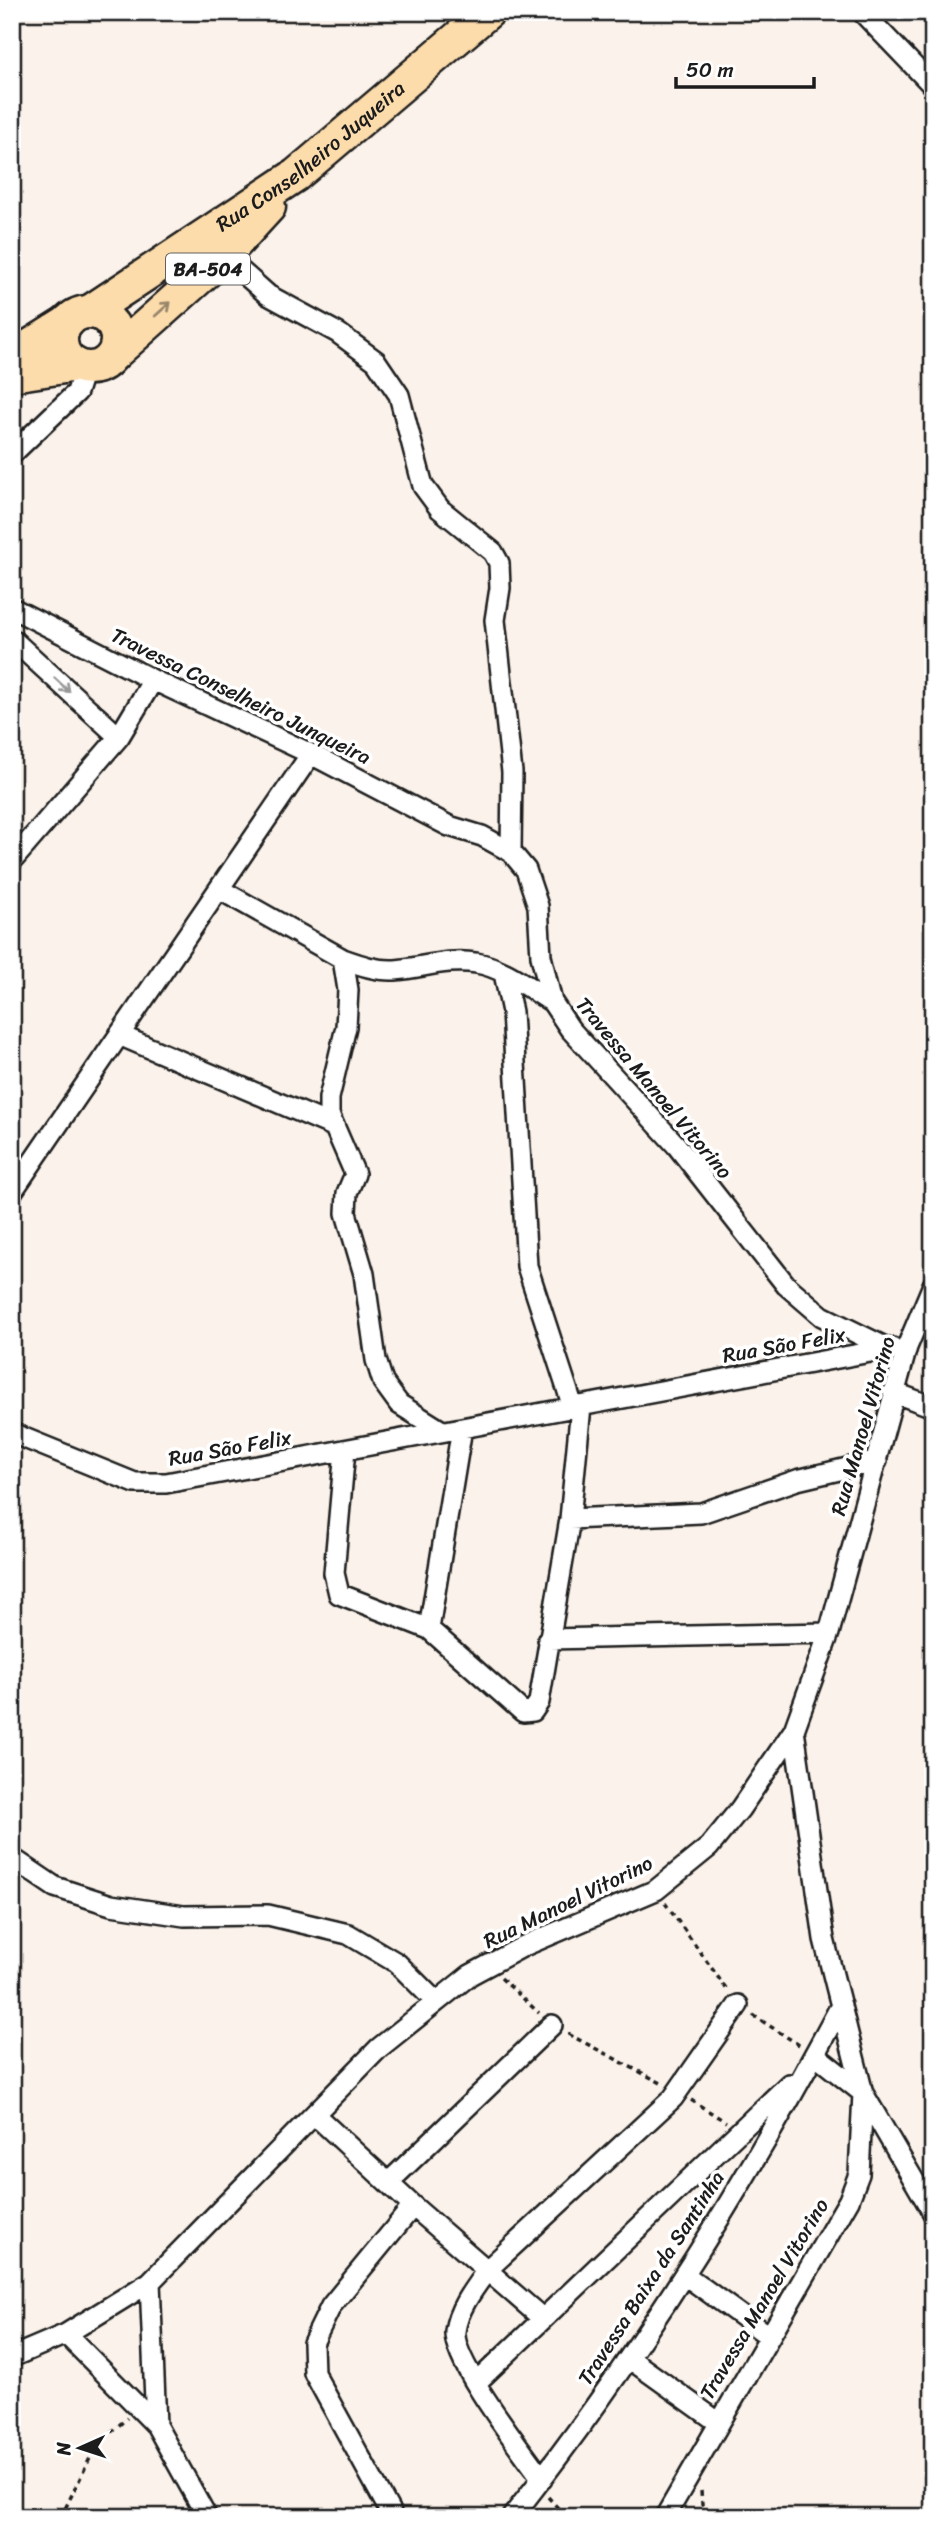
<svg xmlns="http://www.w3.org/2000/svg" width="945" height="2529" viewBox="0 0 945 2529" font-family="Sriracha,sans-serif">
<style>
.lines{fill:none;stroke-linecap:round;stroke-linejoin:round}
.minor-casing{stroke:#1c1c1c;stroke-width:24}
.primary-casing{stroke:#1c1c1c;stroke-width:37}
.path{stroke:#1c1c1c;stroke-width:3.5;stroke-dasharray:5 5;stroke-linecap:butt}
.minor{stroke:#fff;stroke-width:19}
.primary{stroke:#fddcac;stroke-width:32}
.oneway{stroke:#98866b}
.oneway2{stroke:#999}
.labels{text-anchor:middle;dominant-baseline:central;stroke-width:7;stroke-linejoin:round;paint-order:stroke}
.shield{fill:#fff;stroke:#606060;stroke-width:2}
.shield-label{font-size:19px;font-weight:bold;fill:#1c1c1c}
.street-label{font-size:21px;fill:#1c1c1c;stroke:#fff}
</style>
<rect width="100%" height="100%" fill="#fbf3eb"/>
<filter id="ink" filterUnits="userSpaceOnUse"><feTurbulence type="fractalNoise" baseFrequency=".0143" numOctaves="2"/><feDisplacementMap in="SourceGraphic" scale="14" xChannelSelector="R" yChannelSelector="G"/><feConvolveMatrix kernelMatrix="1 2 1 2 8 2 1 2 1" color-interpolation-filters="sRGB"/></filter>
<g filter="url(#ink)">
<g class="lines">
<!-- minor casing -->
<g class="minor-casing">
<path id="minor" d="M 862,12 L 933,86
M 224,256 L 268,295 L 338,333 L 376,361 L 399,395 L 423,486 L 440,509 L 493,552 L 499,563 L 500,588 L 495,620 L 512,772 L 511,852
M 12,454 L 77,392 L 85,367
M 12,608 L 153,680 L 311,754 L 449,826 L 482,836 L 511,852 L 526,870 L 538,906 L 541,956 L 552,1002 L 570,1029 L 677,1146 L 786,1285 L 822,1316 L 889,1349
M 12,639 L 119,737
M 12,861 L 119,737 L 153,680
M 219,889 L 343,959 C 360,965 377,971 395,970 C 421,968 449,958 476,963 C 503,967 529,988 552,1002
M 343,959 L 348,990 L 346,1027 L 329,1098 L 329,1114 L 355,1174 L 347,1193 L 346,1213 L 364,1274 L 376,1360 L 383,1382 L 399,1404 L 442,1431
M 504,973 L 512,1012 L 527,1266 L 573,1407
M 119,1035 L 333,1126
M 12,1192 L 311,754
M 893,1392 L 933,1407
M 12,1433 L 135,1483 L 166,1483 L 892,1348
M 345,1450 L 334,1573 L 339,1594 L 429,1629 L 523,1712 L 533,1711 L 539,1702 L 570,1519 L 581,1406
M 570,1519 L 701,1513 L 797,1480 L 877,1461
M 429,1629 L 462,1428
M 548,1639 L 829,1633
M 794,1730 L 824,1939 L 863,2093 L 933,2213
M 12,1858 L 55,1887 L 111,1905 L 184,1916 L 268,1915 L 348,1934 L 397,1963 L 435,2001
M 815,2055 L 863,2093
M 315,2115 L 413,2206 L 542,2318
M 389,2182 L 552,2025
M 685,2275 L 769,2336
M 150,2282 L 156,2425
M 66,2334 L 156,2425 L 207,2517
M 12,2357 L 66,2334 L 150,2282 L 379,2048 L 470,1975 L 524,1946 L 656,1890 L 709,1847 L 740,1809 L 794,1730 L 829,1633 L 907,1347 L 933,1285
M 630,2359 L 718,2422
M 476,2383 L 789,2084
M 542,2479 C 522,2450 452,2362 455,2331 C 458,2308 475,2287 488,2269 L 673,2098 L 738,2005
M 393,2517 L 314,2373 L 313,2343 L 331,2306 L 413,2206
M 512,2517 C 638,2357 746,2185 841,2005
M 665,2517 L 849,2200 L 859,2174 L 863,2093"/>
</g>
<!-- primary casing -->
<g class="primary-casing">
<g id="primary">
<path id="s1" d="M 89,312 L 296,175 L 488,12"/>
<circle cx="89" cy="340" r="28"/>
<path d="M 113,355 L 224,256 L 269,207"/>
<path d="M 12,357 L 68,322"/>
<path d="M 12,375 L 77,365"/>
</g>
</g>
<!-- path -->
<path class="path" d="M 665,1903 L 728,1991
M 501,1978 L 539,2013
M 753,2015 L 799,2045
M 568,2034 L 663,2084
M 691,2100 L 726,2122
M 701,2491 L 703,2517
M 548,2497 L 566,2517
M 61,2517 L 96,2446 L 127,2418"/>
<!-- minor -->
<use href="#minor" class="minor"/>
<!-- primary -->
<use href="#primary" class="primary"/>
</g>
<!-- one-way arrows -->
<defs><path id="oneway-shaft" d="M-6 0H5M1.5-3L5.5 0L1.5 3" fill="none" stroke-width="1.6" stroke-linecap="round" stroke-linejoin="round" transform="scale(1.75)"/></defs>
<use class="oneway" href="#oneway-shaft" transform="translate(163 309) rotate(-42)"/>
<use class="oneway2" href="#oneway-shaft" transform="translate(62 685) rotate(43)"/>
</g>
<g class="labels">
<!-- shield labels -->
<rect class="shield" x="166" y="253.5" width="84" height="31" rx="5"/>
<g class="shield-label">
<text x="208" y="269">BA-504</text>
</g>
<!-- street labels -->
<g class="street-label">
<text stroke="none"><textPath href="#s1" startOffset="271">Rua Conselheiro Juqueira</textPath></text>
<text transform="translate(241 696) rotate(26)">Travessa Conselheiro Junqueira</text>
<text transform="translate(654 1088) rotate(50)">Travessa Manoel Vitorino</text>
<text transform="translate(784 1345) rotate(-10)">Rua São Felix</text>
<text transform="translate(863 1426) rotate(-74)">Rua Manoel Vitorino</text>
<text transform="translate(230 1448) rotate(-10)">Rua São Felix</text>
<text transform="translate(568 1902) rotate(-26)">Rua Manoel Vitorino</text>
<text transform="translate(651 2278) rotate(-57)">Travessa Baixa da Santinha</text>
<text transform="translate(764 2299) rotate(-59)">Travessa Manoel Vitorino</text>
</g>
</g>
<!-- margin -->
<rect width="945" height="2529" fill="none" stroke="#fff" stroke-width="42"/>
<rect x="21" y="21" width="903" height="2487" fill="none" stroke="#1c1c1c" stroke-width="2.5" filter="url(#ink)"/>
<!-- north arrow -->
<g transform="translate(80 2448) rotate(267)" stroke="#ffffff" stroke-width="5" paint-order="stroke">
<path d="M0-5L12 26L0 18L-12 26Z" fill="#1c1c1c"/>
<text y="-10" font-size="19" font-weight="bold" text-anchor="middle" fill="#1c1c1c">N</text>
</g>
<!-- scale -->
<path d="M676 77v10h138v-10" fill="none" stroke="#1c1c1c" stroke-width="3.5"/>
<text x="686" y="77" font-size="21" fill="#1c1c1c" stroke="#ffffff" stroke-width="5" paint-order="stroke">50 m</text>
</svg>
